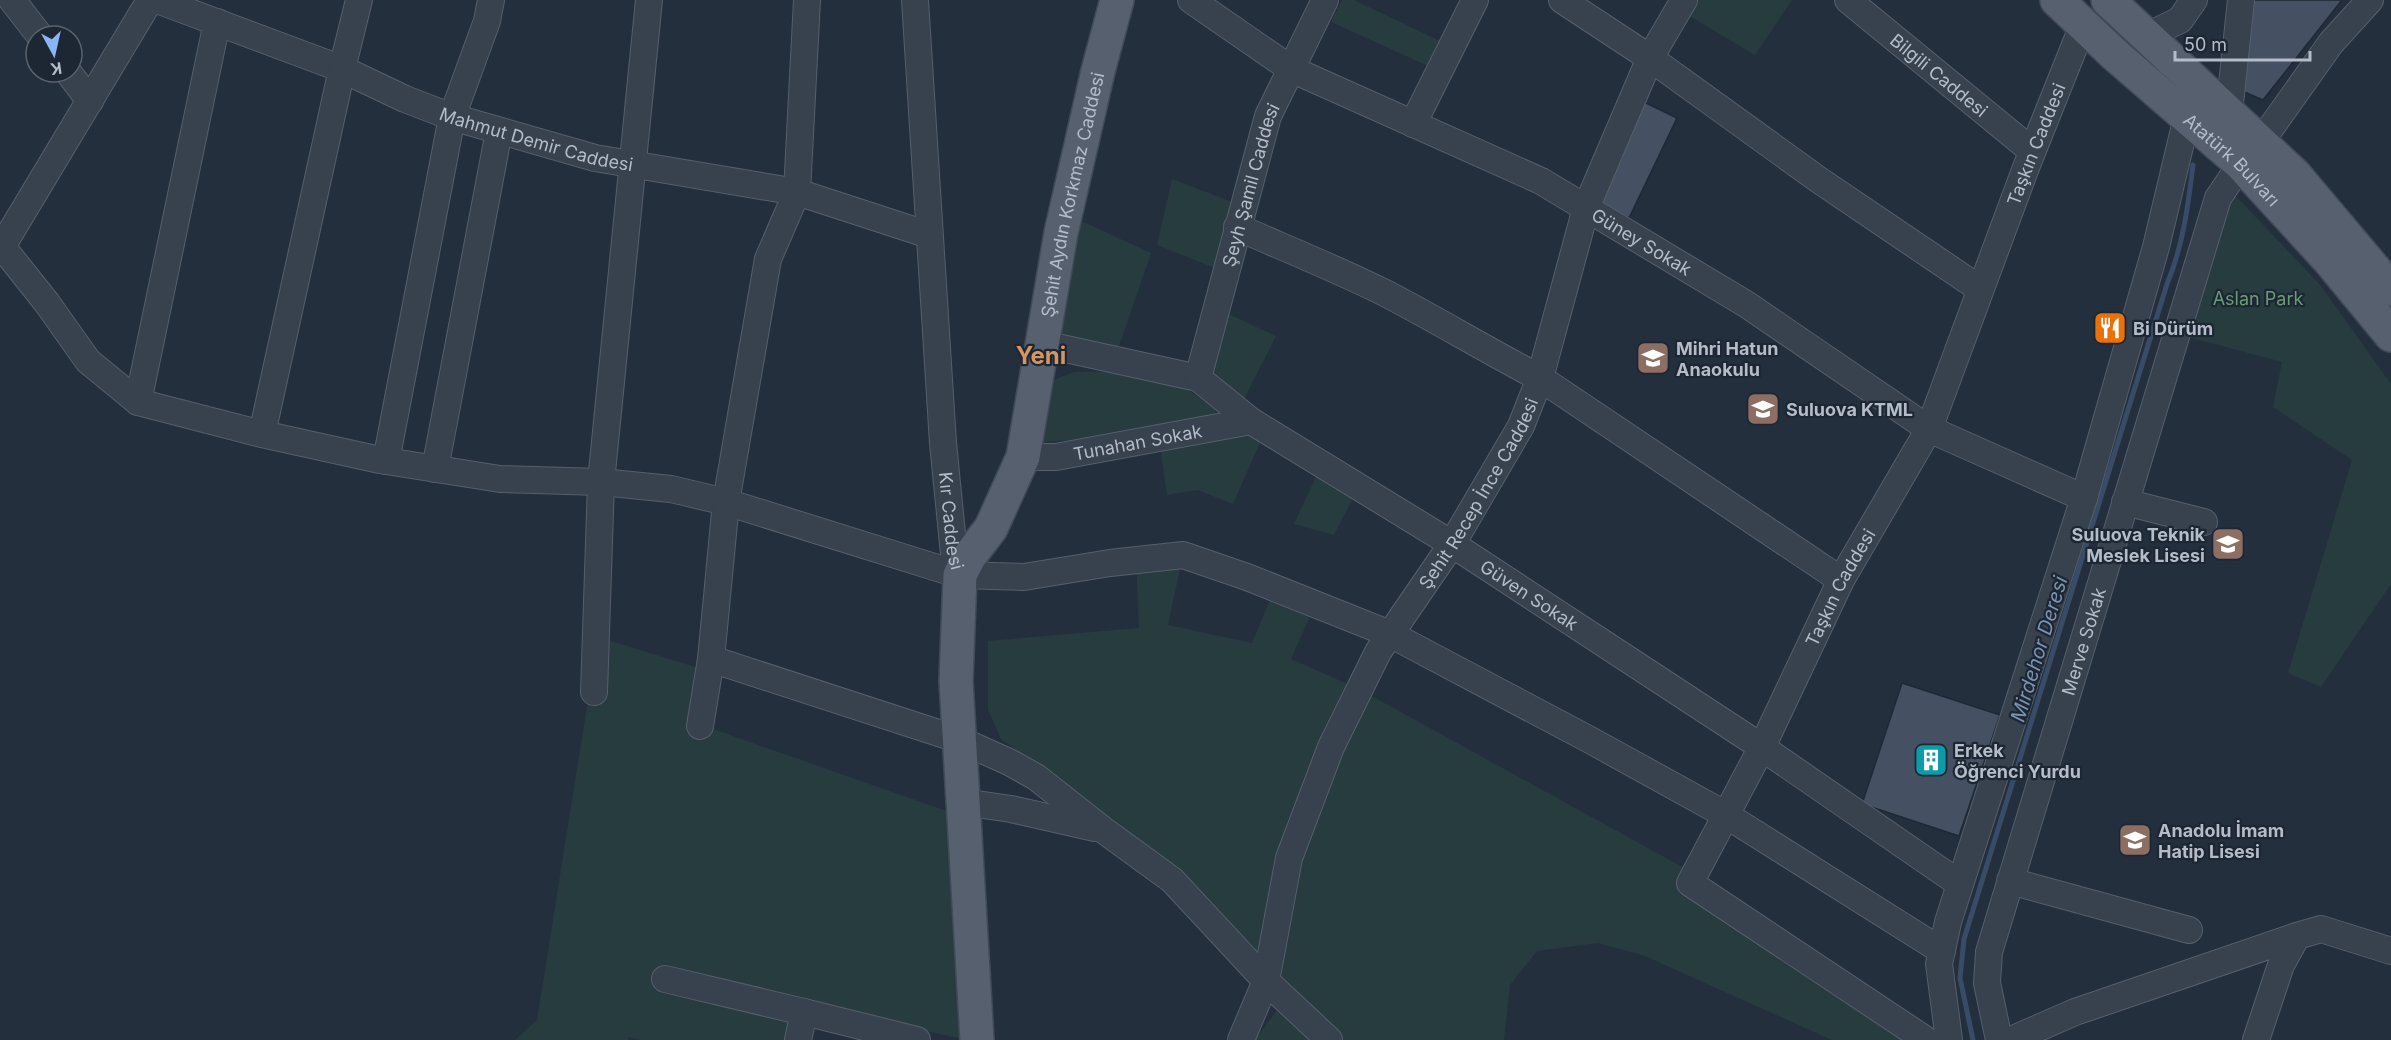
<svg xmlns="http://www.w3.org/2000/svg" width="2391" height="1040" viewBox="0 0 2391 1040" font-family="Inter,sans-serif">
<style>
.green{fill:#263c3f}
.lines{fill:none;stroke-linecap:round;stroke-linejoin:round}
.stream{stroke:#394c67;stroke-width:5}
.building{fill:#455162;stroke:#1f2835;stroke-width:1.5}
.minor-casing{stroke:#565f6c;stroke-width:28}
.major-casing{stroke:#414a57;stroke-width:36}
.minor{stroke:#38414e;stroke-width:26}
.major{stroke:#56606e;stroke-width:33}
.labels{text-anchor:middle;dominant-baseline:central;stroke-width:4.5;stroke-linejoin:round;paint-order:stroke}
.street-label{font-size:18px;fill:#b4bcc9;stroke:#1d2633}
.park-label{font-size:18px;fill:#6b9a76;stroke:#1d2633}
.poi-label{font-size:18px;font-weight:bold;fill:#b4bcc9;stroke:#1d2633;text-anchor:start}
.water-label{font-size:20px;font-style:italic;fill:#7c92b1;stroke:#1d2633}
.district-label{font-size:24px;font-weight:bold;fill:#d59563;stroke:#1d2633}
</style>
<rect width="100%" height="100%" fill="#242f3e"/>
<!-- green -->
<path class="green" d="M 1342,0 L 1354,0 L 1442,42 L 1428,66 L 1331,22 Z
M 1695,0 L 1792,0 L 1755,55 L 1686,14 Z
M 1172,179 L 1243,206 L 1225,272 L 1157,245 Z
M 2233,193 L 2321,286 L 2391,384 L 2391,584 L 2321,687 L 2288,673 L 2352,460 L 2273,407 L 2282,362 L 2188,337 Z
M 1066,214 L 1151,253 L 1115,358 L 1043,344 Z
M 1216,308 L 1276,336 L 1238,411 L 1198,378 Z
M 1128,371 L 1176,382 L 1215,408 L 1215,416 L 1210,419 L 1072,440 L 1044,442 L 1038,434 L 1051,381 L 1074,372 Z
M 1250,427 L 1262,438 L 1233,504 L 1198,490 L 1167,495 L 1160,447 Z
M 1318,472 L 1355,494 L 1334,535 L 1294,524 Z
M 1183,555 L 1168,625 L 1252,643 L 1275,588 L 1315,605 L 1291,659 L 1359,689 L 1686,869 L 1926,1040 L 1832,1040 L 1645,956 L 1598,943 L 1537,951 L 1510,985 L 1504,1040 L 1329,1040 L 1266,981 L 1118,823 L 1001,739 L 988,710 L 988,641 L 1139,628 L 1136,560 Z
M 598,637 L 718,674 L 713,729 L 955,814 L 966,1040 L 801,1002 L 788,1040 L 642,1040 L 628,1037 L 628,1040 L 515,1040 L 537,1020 Z
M 1277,1010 L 1312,1040 L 1255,1040 Z"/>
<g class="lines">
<!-- stream -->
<path class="stream" d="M 1973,1040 L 1960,978 L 1964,939 L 2167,284 C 2183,246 2188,206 2193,165"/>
</g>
<!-- building -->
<path class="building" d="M 2246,0 L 2342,0 L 2263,100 L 2235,88 Z
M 1644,102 L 1677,118 L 1629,218 L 1596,202 Z
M 1902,683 L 2000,715 L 1959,836 L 1862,804 Z"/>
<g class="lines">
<!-- minor casing -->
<g class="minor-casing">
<g id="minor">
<path d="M 12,0 L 40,36"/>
<path id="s1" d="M 157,0 L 342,69 L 405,99 L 452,117 L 595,158 L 797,192 L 929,235"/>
<path id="s2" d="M 915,0 L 943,443 L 954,554 L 960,575"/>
<path id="s3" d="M 1191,0 L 1291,69 L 1541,181 L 1746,304 L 1929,429 L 2084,498"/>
<path d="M 1562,0 L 1650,58 L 1819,180 L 1980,289"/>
<path id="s4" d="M 1848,0 L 2032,151"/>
<path d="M 2147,36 L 2180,20 L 2194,0"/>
<path d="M 68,72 L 90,101"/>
<path d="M 2229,113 L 2241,0"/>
<path d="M 1413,124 L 1475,0"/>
<path d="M 1237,227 C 1287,249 1339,270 1387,294 C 1439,321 1488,351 1540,378 L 1841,580"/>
<path d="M 0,244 L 47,303 L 88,361 L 138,402 L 262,434 L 380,460 L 500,479 L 601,482 L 671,489 L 726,502 L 960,575 L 1024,577 L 1110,563 L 1183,555 L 1247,577 L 1390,634 L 1592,741 L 1726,815 L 1942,951"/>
<path d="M 0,250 L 150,0"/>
<path id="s5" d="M 1043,344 L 1198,378 L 1251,421 L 1452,544 L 1751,740 L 1960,884"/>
<path id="s6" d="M 1198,378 L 1268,116 L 1325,0"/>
<path d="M 138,402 L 217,22"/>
<path d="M 262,434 L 342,69 L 359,0"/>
<path id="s7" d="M 1023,457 L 1056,457 L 1251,421"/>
<path d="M 386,461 L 452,117 L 487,21 L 491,0"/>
<path d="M 435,469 L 499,131"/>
<path d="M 2125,502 L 2204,522"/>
<path d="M 711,659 L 960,740 L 1009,762 L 1036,777 L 1102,829 L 1172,880 L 1266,981 L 1329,1040"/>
<path d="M 594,692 L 601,482 L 649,0"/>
<path d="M 700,726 L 711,659 L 726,502 L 768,259 L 797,192 L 807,0"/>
<path d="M 963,802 L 1011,809 L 1095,828"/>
<path d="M 2010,881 L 2189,930"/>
<path d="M 665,979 L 804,1012"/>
<path d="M 798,1040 L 804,1012 L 917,1040"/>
<path id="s8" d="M 1241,1040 L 1266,981 L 1289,858 L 1331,747 L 1378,652 L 1452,544 L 1521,426 L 1540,378 L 1586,208 L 1650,58 L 1684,0"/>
<path id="s9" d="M 1926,1040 L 1690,883 L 1762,747 L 1841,580 L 1929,429 L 2025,170 L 2083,25"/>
<path d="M 1949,1040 L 1939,964 L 1948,922 L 2084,498 L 2156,247 L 2187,117"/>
<path id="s10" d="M 1999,1040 L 1987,983 L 1989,952 L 2218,198 L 2241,164 L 2260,143 L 2331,43 L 2370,0"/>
<path d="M 2011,1040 L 2075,1012 L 2297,936"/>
<path d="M 2256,1040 L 2281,965 L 2297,936 L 2321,929 L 2391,951"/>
</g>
</g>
<!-- major casing -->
<g class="major-casing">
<g id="major">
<path id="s11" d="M 2057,0 L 2114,54 L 2241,164 L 2330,261 L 2391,335"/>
<path d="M 2108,0 L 2295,175 L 2391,289"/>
<path id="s12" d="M 977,1040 L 956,681 L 960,575 L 969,557 L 991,528 L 1023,457 L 1061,233 L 1098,71 L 1117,0"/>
</g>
</g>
<!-- minor -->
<use href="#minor" class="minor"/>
<!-- major -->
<use href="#major" class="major"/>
</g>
<!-- icons -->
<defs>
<g id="restaurant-square" transform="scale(1.725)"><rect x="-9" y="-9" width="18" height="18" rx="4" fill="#e8710a" stroke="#1d2633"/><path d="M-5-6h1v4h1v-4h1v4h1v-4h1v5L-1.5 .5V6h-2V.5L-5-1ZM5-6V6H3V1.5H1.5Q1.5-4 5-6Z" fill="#fff"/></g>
<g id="school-square" transform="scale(1.725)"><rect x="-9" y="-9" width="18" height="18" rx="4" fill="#8d6e63" stroke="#1d2633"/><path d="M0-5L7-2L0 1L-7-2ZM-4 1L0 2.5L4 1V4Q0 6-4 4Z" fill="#fff"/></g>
<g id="building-square" transform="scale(1.725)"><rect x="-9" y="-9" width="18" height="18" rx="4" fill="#0f9aa8" stroke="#1d2633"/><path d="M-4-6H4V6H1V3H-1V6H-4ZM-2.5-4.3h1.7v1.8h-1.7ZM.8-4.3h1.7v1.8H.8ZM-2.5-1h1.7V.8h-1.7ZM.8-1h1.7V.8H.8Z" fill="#fff"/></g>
</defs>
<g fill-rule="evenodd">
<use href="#restaurant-square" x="2110" y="328"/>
<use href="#school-square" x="1653" y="358"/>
<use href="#school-square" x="1763" y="409"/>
<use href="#school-square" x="2228" y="544"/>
<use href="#building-square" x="1931" y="760"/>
<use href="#school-square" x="2135" y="840"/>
</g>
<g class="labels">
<!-- street labels -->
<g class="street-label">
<text stroke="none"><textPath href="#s4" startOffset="118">Bilgili Caddesi</textPath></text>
<text stroke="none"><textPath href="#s1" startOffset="405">Mahmut Demir Caddesi</textPath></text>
<text stroke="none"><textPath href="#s9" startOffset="1101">Taşkın Caddesi</textPath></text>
<text stroke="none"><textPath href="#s11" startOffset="237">Atatürk Bulvarı</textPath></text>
<text stroke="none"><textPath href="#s6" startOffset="200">Şeyh Şamil Caddesi</textPath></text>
<text stroke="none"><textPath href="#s12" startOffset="867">Şehit Aydın Korkmaz Caddesi</textPath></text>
<text stroke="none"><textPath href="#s3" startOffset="513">Güney Sokak</textPath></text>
<text stroke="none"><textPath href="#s7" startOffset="116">Tunahan Sokak</textPath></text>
<text stroke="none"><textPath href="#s8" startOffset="602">Şehit Recep İnce Caddesi</textPath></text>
<text stroke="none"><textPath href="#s2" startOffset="522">Kır Caddesi</textPath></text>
<text stroke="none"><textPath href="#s9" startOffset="615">Taşkın Caddesi</textPath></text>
<text stroke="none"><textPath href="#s5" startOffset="555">Güven Sokak</textPath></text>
<text stroke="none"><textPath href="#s10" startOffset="414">Merve Sokak</textPath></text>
</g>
<!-- park labels -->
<g class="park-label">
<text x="2258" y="298">Aslan Park</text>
</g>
<!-- poi labels -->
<g class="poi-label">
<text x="2133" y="328">Bi Dürüm</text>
<text x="1676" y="348">Mihri Hatun<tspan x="1676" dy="21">Anaokulu</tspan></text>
<text x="1786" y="409">Suluova KTML</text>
<text x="2205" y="534" text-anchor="end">Suluova Teknik<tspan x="2205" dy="21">Meslek Lisesi</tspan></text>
<text x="1954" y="750">Erkek<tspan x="1954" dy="21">Öğrenci Yurdu</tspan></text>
<text x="2158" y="830">Anadolu İmam<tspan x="2158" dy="21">Hatip Lisesi</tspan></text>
</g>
<!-- water labels -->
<g class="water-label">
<text transform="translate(2039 649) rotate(-73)">Mirdehor Deresi</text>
</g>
<!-- district labels -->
<g class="district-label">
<text x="1041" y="355">Yeni</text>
</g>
</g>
<!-- north arrow -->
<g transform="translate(54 54) rotate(172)"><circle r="28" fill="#1d2633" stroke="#59626f" stroke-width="1.5"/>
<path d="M0-4.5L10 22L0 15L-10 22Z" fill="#8ab4f8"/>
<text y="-9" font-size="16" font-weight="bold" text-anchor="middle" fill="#b4bcc9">K</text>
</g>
<!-- scale -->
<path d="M2175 51v9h135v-9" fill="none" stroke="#b4bcc9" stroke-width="3"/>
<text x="2184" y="51" font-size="18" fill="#b4bcc9" stroke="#1d2633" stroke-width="4.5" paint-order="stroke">50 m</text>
</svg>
